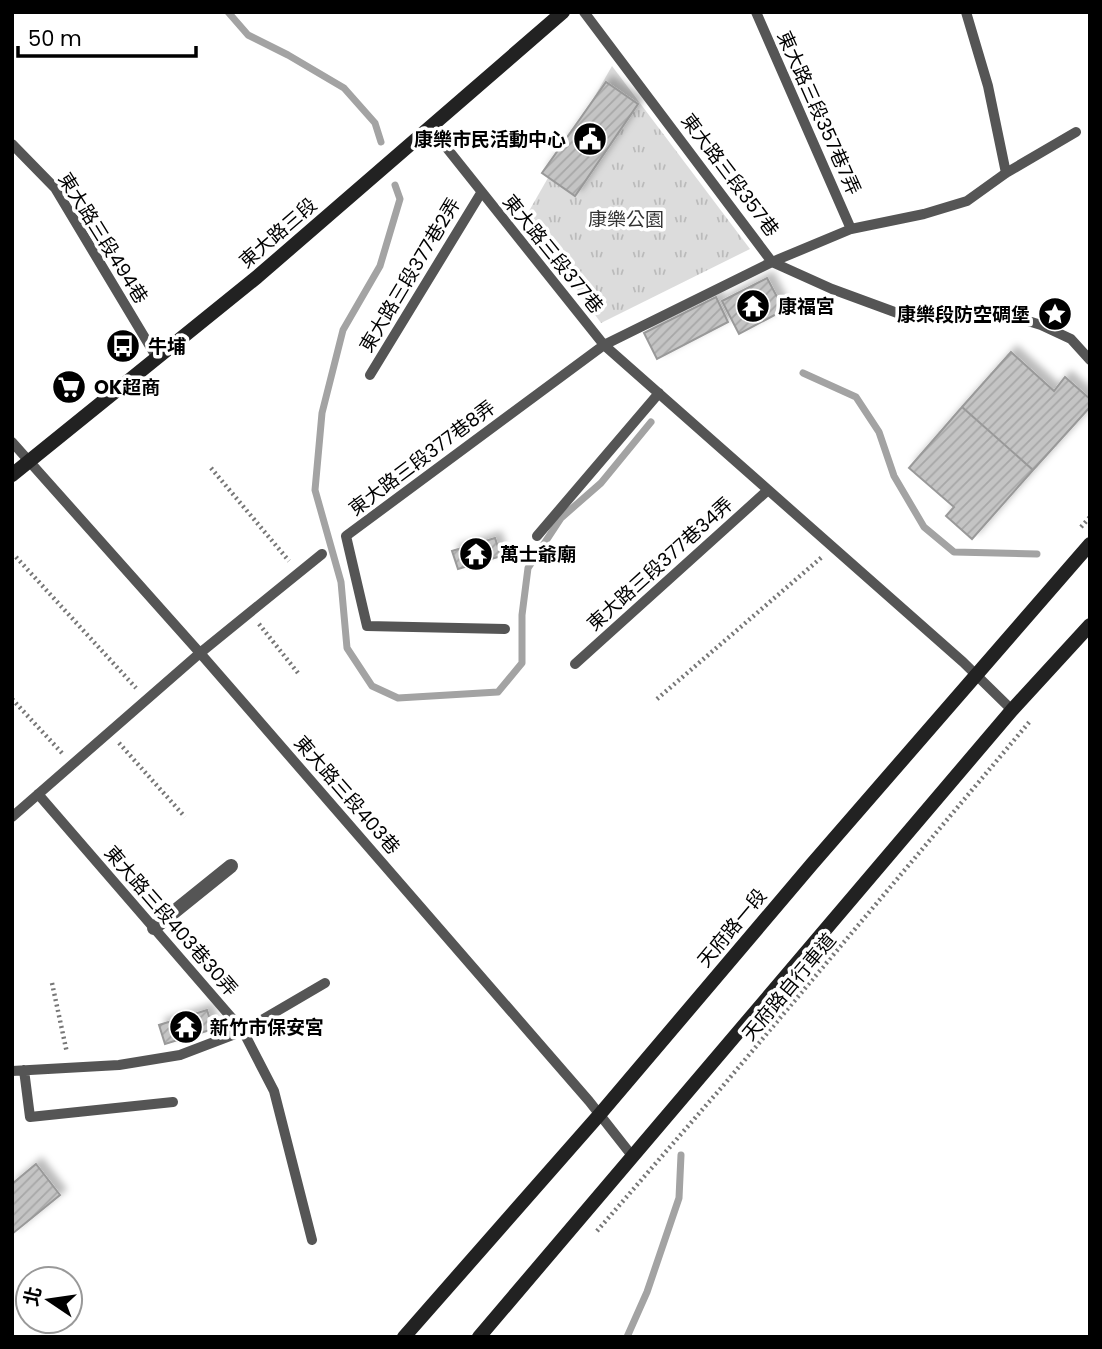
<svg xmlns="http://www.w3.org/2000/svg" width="1102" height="1349" viewBox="0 0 1102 1349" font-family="Poppins,'Noto Sans TC',sans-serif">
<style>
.park{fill:url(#park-tufts)}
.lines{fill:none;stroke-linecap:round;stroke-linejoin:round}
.stream{stroke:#a3a3a3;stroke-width:7}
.building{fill:url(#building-hatch);stroke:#999;stroke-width:2;filter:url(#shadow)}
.path{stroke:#777;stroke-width:4.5;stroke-dasharray:2 3.5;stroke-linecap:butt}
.lane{stroke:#555;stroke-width:10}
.street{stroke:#555;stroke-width:14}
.secondary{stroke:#222;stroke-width:14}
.labels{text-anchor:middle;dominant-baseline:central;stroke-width:7;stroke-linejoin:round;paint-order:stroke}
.street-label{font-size:19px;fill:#000;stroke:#fff}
.poi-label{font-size:19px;font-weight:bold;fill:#000;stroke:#fff;text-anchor:start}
.park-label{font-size:19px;fill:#333;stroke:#fff}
</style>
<defs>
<pattern id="park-tufts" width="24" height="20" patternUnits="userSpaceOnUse" patternTransform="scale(1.75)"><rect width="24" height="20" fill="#dcdcdc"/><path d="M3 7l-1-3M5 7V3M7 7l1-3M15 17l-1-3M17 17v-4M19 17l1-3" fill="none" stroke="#bbb"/></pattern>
<pattern id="building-hatch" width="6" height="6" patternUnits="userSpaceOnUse" patternTransform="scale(1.75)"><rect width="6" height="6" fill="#c4c4c4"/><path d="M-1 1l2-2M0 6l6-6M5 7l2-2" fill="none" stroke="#a7a7a7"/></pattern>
<filter id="shadow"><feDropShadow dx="6" dy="-6" stdDeviation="3.5" flood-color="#0004"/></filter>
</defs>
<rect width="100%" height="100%" fill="#fff"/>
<!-- park -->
<path class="park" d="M 612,66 L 750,249 L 601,323 L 525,218 Z"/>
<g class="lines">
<!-- stream -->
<path class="stream" d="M 228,12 L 248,35 L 288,55 L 344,88 L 375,123 L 381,142
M 395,185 L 400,199 L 380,266 L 343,330 L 322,413 L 315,490 L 341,582 L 347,648 L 372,686 L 398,698 L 498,692 L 522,663 L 522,615 L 528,568 L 561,518 L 601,483 L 651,422
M 803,373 L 856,397 L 879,432 L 894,476 L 924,527 L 954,552 L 1037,554
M 627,1337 L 647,1292 L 679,1198 L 681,1155"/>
</g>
<!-- building -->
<path class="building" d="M 606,82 L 638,104 L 575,196 L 542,173 Z
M 767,278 L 784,310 L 739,334 L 722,301 Z
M 716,297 L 728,322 L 657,359 L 644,333 Z
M 1011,352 L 1054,391 L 1065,377 L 1090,399 L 1090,407 L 1033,470 L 962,407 Z
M 962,407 L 1033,470 L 972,539 L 946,516 L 954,507 L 909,468 Z
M 495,538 L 501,556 L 458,569 L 452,551 Z
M 207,1010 L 213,1029 L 165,1044 L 159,1025 Z
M 36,1164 L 60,1195 L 12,1234 L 12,1184 Z"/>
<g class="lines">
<!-- path -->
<path class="path" d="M 211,468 L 289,561
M 1081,527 L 1090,517
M 16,557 L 136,688
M 259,624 L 298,673
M 12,699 L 62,753
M 657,699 L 822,557
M 119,743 L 185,817
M 52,983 L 67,1053
M 597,1231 L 722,1087 L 1031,720"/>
<!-- lane -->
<path class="lane" d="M 584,12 L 772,262 L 832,289 L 900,314 L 922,315 L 960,309 L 999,312 L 1041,325 L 1071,339 L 1090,360
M 756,12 L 851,229
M 966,12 L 988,86 L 1006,173
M 430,127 L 604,345 L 963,662 L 1012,710
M 12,144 L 55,188 L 157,358
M 370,375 L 481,193
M 12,442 L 200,653 L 589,1101 L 633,1157
M 537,536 L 659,393
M 505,629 L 367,626 L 346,536 L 604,345 L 772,262 L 851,229 L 924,214 L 967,201 L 1006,173 L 1076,132
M 575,664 L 768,490
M 38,794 L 243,1031 L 274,1091 L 312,1240
M 12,817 L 200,653 L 322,554
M 24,1070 L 30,1117 L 173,1102
M 12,1071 L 119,1065 L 180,1055 L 243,1031 L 325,983"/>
<!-- street -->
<path class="street" d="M 154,928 L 231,866"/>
<!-- secondary -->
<path class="secondary" d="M 12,475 L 257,277 L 563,12
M 404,1337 L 600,1114 L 812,864 L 1090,544
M 479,1337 L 1012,710 L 1090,625"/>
</g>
<!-- icons -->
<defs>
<g id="civic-disc" transform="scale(1.75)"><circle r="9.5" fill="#000" stroke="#fff"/><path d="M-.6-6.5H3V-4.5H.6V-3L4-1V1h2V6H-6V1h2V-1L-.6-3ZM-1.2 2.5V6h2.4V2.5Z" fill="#fff"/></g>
<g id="temple-disc" transform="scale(1.75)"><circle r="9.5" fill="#000" stroke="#fff"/><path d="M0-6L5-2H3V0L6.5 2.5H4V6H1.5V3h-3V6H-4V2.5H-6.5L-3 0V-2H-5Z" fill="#fff"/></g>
<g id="sight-disc" transform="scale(1.75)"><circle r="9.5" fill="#000" stroke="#fff"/><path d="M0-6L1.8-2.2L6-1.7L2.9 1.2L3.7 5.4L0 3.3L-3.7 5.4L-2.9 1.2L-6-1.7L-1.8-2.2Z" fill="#fff"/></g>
<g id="bus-disc" transform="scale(1.75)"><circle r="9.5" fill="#000" stroke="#fff"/><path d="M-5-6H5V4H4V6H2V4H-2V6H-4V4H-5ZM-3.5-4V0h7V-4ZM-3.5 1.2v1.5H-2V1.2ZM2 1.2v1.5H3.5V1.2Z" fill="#fff"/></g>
<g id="supermarket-disc" transform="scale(1.75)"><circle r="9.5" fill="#000" stroke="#fff"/><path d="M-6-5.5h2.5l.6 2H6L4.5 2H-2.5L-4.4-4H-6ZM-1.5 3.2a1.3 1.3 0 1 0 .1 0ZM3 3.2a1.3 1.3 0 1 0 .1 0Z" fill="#fff"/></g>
</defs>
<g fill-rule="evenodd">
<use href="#civic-disc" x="590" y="139"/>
<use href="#temple-disc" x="753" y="306"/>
<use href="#sight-disc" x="1055" y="314"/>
<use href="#bus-disc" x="123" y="346"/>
<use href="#supermarket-disc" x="69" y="387"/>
<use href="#temple-disc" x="476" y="554"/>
<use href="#temple-disc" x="186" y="1027"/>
</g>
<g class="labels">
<!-- street labels -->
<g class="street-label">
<text transform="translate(819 113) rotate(66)">東大路三段357巷7弄</text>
<text transform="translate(730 175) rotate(53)">東大路三段357巷</text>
<text transform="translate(278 233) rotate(-41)">東大路三段</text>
<text transform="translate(103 238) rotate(58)">東大路三段494巷</text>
<text transform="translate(553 254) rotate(51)">東大路三段377巷</text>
<text transform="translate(410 275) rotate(-59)">東大路三段377巷2弄</text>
<text transform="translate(422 458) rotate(-37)">東大路三段377巷8弄</text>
<text transform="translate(660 564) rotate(-42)">東大路三段377巷34弄</text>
<text transform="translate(347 795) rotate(49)">東大路三段403巷</text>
<text transform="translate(171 921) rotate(49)">東大路三段403巷30弄</text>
<text transform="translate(732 928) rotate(-50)">天府路一段</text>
<text transform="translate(789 987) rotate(-50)">天府路自行車道</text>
</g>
<!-- poi labels -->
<g class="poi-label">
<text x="566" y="139" text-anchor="end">康樂市民活動中心</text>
<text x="778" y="306">康福宮</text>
<text x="1030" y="314" text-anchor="end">康樂段防空碉堡</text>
<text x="148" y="346">牛埔</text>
<text x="94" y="387">OK超商</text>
<text x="500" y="554">萬士爺廟</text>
<text x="210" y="1027">新竹市保安宮</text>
</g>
<!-- park labels -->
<g class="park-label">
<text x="626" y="219">康樂公園</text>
</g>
</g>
<!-- border -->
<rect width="1102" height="1349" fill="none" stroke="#000000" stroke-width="28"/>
<!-- north arrow -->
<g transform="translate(49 1300) rotate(283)"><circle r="33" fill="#ffffff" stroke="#999999" stroke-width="2"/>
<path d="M0-5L12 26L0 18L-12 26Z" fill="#000000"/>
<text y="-10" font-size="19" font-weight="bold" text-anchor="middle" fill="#000000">北</text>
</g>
<!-- scale -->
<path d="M18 46v10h178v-10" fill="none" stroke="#000000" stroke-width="3.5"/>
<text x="28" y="46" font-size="21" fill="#000000" stroke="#ffffff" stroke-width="5" paint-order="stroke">50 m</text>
</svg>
